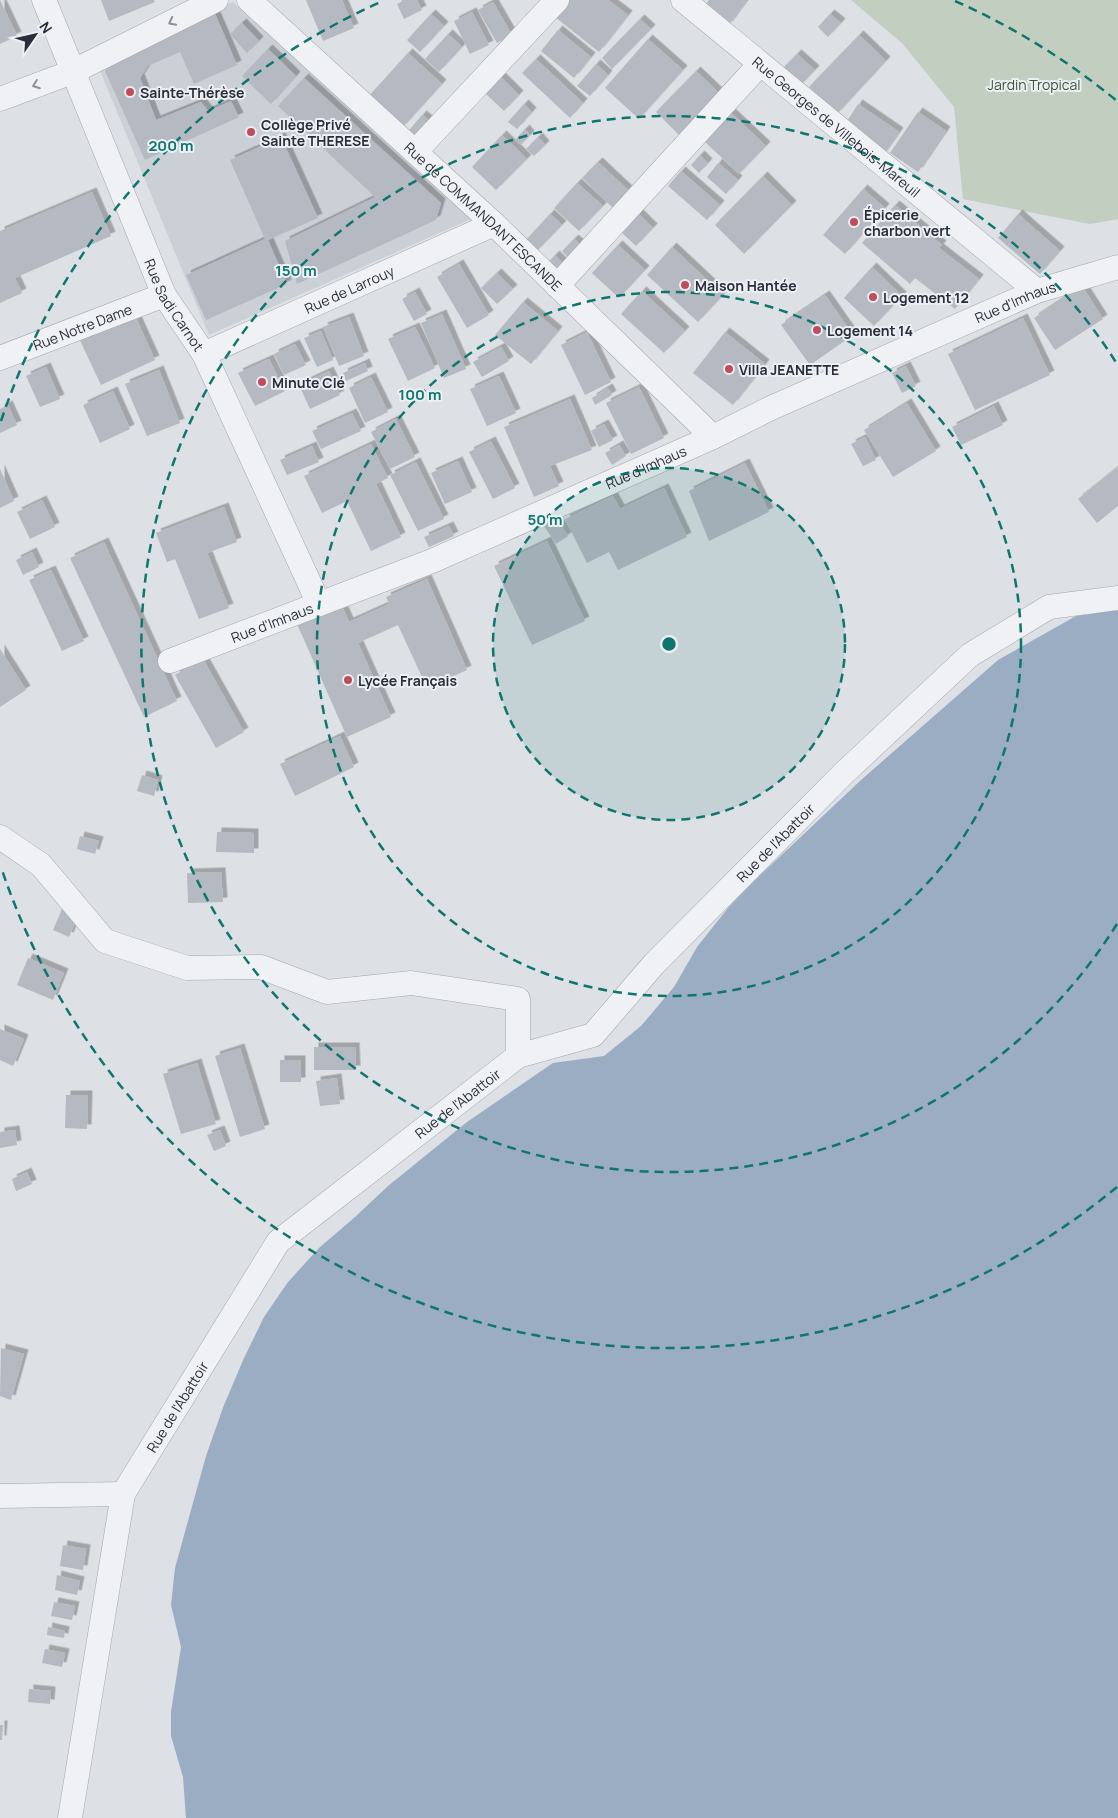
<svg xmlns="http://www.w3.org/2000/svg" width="1118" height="1818" viewBox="0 0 1118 1818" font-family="Manrope,sans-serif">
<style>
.built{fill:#cbcfd6}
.green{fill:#c2cebf}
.water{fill:#9badc2}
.building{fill:#b5b9c1;filter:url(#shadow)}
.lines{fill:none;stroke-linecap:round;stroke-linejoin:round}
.minor-casing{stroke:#a3a7ae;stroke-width:25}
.minor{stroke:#eff1f4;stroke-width:24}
.oneway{stroke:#8c9097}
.ring{fill:none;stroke:#0f766e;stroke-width:2.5;stroke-dasharray:9 6}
.poi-dot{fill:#bf4d5b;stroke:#eceff3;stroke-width:2}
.labels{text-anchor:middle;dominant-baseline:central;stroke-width:4;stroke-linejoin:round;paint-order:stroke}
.park-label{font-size:14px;fill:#3b5437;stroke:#eceff3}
.poi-label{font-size:14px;font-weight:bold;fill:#282e3a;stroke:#eceff3;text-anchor:start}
.street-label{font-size:14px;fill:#282e3a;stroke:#eceff3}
.centre{fill:#0f766e;stroke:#eceff3;stroke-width:2.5}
.ring-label{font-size:15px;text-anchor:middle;font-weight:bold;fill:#0f766e;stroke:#eceff3;stroke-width:4;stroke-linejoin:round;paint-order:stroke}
</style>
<defs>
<filter id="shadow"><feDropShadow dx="4.5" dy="-4.5" stdDeviation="0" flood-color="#0004"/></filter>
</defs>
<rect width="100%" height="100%" fill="#dde0e5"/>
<!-- built -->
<path class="built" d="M 233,2 L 471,219 L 209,335 L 94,56 Z"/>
<!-- green -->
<path class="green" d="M 851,0 L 1118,0 L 1118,219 L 1090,224 L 963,199 L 954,107 L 902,43 Z"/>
<!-- water -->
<path class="water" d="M 1118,610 L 1118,1818 L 186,1818 L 183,1777 L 171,1736 L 171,1712 L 181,1647 L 171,1605 L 175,1568 L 206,1456 L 224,1405 L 244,1358 L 264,1317 L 288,1282 L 319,1248 L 355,1217 L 388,1186 L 467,1122 L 553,1063 L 604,1056 L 641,1026 L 674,987 L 697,947 L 728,908 L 754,881 L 861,780 L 998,660 L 1076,616 Z"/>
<!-- building -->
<path class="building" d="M 0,0 L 17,36 L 0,44 Z
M 101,0 L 154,0 L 155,2 L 109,21 Z
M 306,0 L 342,0 L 354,28 L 323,41 Z
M 405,0 L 417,0 L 422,10 L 404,19 L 397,4 Z
M 568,0 L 608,0 L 628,15 L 599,52 L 555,17 Z
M 709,0 L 747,0 L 728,26 L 703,9 Z
M 493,2 L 512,35 L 497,43 L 478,10 Z
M 213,9 L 237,65 L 194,84 L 180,52 L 148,66 L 140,78 L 156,120 L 201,102 L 208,111 L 231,101 L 239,117 L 145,160 L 105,71 L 118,49 Z
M 472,12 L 489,45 L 470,54 L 454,21 Z
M 431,14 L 444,26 L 420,52 L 407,40 Z
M 830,14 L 841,23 L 828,37 L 818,27 Z
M 640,19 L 651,29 L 612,69 L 602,58 Z
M 242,23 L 259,41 L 247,53 L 230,34 Z
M 558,30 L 591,57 L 574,78 L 541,51 Z
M 448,34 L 462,47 L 439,72 L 425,59 Z
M 859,35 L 886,61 L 837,114 L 809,87 Z
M 648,39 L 683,70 L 639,119 L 605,88 Z
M 268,49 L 296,76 L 271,104 L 242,76 Z
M 408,53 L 442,84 L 402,128 L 368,97 Z
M 797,54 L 815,70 L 799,87 L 781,70 Z
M 536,59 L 583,103 L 570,118 L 522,73 Z
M 596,64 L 608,75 L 590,96 L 577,86 Z
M 696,71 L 721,95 L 680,136 L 656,112 Z
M 500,76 L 519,95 L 504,111 L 485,93 Z
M 304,78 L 441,203 L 436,220 L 297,284 L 285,241 L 375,197 L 278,106 Z
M 524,104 L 532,112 L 517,129 L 508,122 Z
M 858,104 L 899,132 L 882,156 L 842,129 Z
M 918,112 L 946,131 L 918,172 L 890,153 Z
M 731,113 L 766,146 L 739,174 L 704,141 Z
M 422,115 L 432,123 L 416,142 L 406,134 Z
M 525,129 L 530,135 L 521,145 L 515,140 Z
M 502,135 L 527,159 L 496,190 L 472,167 Z
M 281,137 L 318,218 L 268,240 L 287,284 L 206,320 L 186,275 L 265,239 L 230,160 Z
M 538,137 L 545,145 L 534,156 L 526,149 Z
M 700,155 L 708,163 L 699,173 L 691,165 Z
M 598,162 L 629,191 L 613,208 L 582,178 Z
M 718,163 L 738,180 L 726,194 L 707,177 Z
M 681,171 L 720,205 L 707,220 L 668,186 Z
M 763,176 L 792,205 L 744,254 L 715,225 Z
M 577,183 L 603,206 L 579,231 L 554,208 Z
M 863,189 L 885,208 L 845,254 L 823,235 Z
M 92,192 L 111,236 L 15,278 L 22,293 L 0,303 L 0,231 Z
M 895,205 L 942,245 L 939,248 L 979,279 L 955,309 L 915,278 L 910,284 L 862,243 Z
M 636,211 L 653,228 L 636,246 L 619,230 Z
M 550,214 L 562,225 L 536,252 L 525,241 Z
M 1018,214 L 1060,251 L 1040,274 L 998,238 Z
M 574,239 L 581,245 L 569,258 L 562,251 Z
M 618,245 L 645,270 L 619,298 L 592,273 Z
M 672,247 L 723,295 L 698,322 L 647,275 Z
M 555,255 L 563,263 L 553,273 L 546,265 Z
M 459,264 L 489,315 L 467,328 L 437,277 Z
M 872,267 L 902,296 L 874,326 L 844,298 Z
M 497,273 L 513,289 L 497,304 L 481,288 Z
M 1082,286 L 1103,319 L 1055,350 L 1034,318 Z
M 642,291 L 685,331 L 664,353 L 621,314 Z
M 415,292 L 427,314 L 414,321 L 402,299 Z
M 825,295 L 853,335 L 810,365 L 781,325 Z
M 523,302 L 558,331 L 531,364 L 495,335 Z
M 132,309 L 155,360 L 101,385 L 77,334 Z
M 442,314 L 466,369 L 444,378 L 421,323 Z
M 349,317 L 364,356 L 339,366 L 323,327 Z
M 1023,318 L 1050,375 L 975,410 L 948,354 Z
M 415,327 L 435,368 L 408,381 L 388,339 Z
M 321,331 L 333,360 L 317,367 L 304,338 Z
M 587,332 L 611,382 L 585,395 L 561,345 Z
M 725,332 L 765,364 L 733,405 L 693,373 Z
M 295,344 L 306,365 L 284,375 L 274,354 Z
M 501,347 L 509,361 L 482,377 L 473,362 Z
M 269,359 L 285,391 L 255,406 L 238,373 Z
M 365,363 L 368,371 L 346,381 L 343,373 Z
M 906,366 L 916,386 L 902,393 L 892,373 Z
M 46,367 L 60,399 L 40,407 L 26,376 Z
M 159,370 L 180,423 L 147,436 L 125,384 Z
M 329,371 L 340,395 L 310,409 L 299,385 Z
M 499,376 L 516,413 L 487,426 L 470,389 Z
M 371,377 L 388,412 L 365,423 L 349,388 Z
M 639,387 L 664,438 L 631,454 L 606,403 Z
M 608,388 L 612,395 L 595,405 L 592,398 Z
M 113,391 L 130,429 L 100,443 L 83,405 Z
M 570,399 L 592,450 L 550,466 L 559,486 L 534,497 L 504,427 Z
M 907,403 L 936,451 L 893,477 L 864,430 Z
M 8,405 L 17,425 L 0,433 L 0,409 Z
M 994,406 L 1003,425 L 961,445 L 952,427 Z
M 352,413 L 361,431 L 321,449 L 312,431 Z
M 396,419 L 415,457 L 390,469 L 371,432 Z
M 604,424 L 613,440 L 599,447 L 591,431 Z
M 865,437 L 876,460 L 863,466 L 851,444 Z
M 491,441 L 515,488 L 493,499 L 469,452 Z
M 371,444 L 388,478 L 376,484 L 401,537 L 371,551 L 347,501 L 322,513 L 304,476 Z
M 619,445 L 626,456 L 612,465 L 605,453 Z
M 312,446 L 319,462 L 287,475 L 280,460 Z
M 458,461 L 472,492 L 445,504 L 431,473 Z
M 416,462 L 444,519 L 418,531 L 390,475 Z
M 745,463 L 769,512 L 709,541 L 689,491 Z
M 1118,467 L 1118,506 L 1097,523 L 1078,499 Z
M 0,469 L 14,501 L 0,508 Z
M 664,488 L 687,537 L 618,570 L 609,552 L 587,563 L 565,519 L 613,496 L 620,509 Z
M 42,500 L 55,527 L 30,539 L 17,512 Z
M 224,507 L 237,542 L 207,553 L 229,608 L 199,619 L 175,559 L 167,562 L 156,533 Z
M 556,518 L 568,536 L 556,544 L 544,526 Z
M 449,526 L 454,536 L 429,547 L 424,537 Z
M 547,541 L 585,621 L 532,645 L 494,566 Z
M 104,542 L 177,701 L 144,717 L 70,558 Z
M 32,552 L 39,567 L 23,575 L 16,560 Z
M 51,570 L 84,641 L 62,651 L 29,580 Z
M 427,579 L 467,670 L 427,688 L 398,625 L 358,643 L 391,717 L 347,737 L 297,624 L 341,604 L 349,622 L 389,604 L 386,597 Z
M 0,649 L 26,690 L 0,707 Z
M 203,659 L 244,732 L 216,748 L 175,675 Z
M 340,736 L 354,767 L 295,796 L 280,764 Z
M 142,775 L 158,780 L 154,796 L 137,791 Z
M 217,832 L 254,833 L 254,853 L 216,852 Z
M 80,836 L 99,841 L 95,854 L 77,849 Z
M 221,872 L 223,902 L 188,903 L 187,873 Z
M 62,909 L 78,916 L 69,937 L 53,930 Z
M 28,958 L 64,973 L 53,1000 L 17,985 Z
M 0,1029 L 24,1039 L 13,1066 L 0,1060 Z
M 314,1047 L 355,1047 L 356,1070 L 314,1070 Z
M 240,1048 L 265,1129 L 240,1137 L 215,1056 Z
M 280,1060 L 301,1060 L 301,1082 L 280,1082 Z
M 197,1063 L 216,1124 L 181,1134 L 163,1074 Z
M 337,1078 L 340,1104 L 320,1106 L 316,1081 Z
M 66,1095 L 88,1095 L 87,1129 L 65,1128 Z
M 15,1130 L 17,1145 L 0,1148 L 0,1132 Z
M 220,1130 L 226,1146 L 214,1151 L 207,1135 Z
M 27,1172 L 32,1184 L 16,1191 L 12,1179 Z
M 1,1348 L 24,1354 L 11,1400 L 0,1396 Z
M 63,1545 L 86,1549 L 83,1570 L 60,1566 Z
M 57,1575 L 80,1581 L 77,1595 L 55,1590 Z
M 54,1602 L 75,1606 L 72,1620 L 51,1616 Z
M 48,1627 L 65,1631 L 64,1638 L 47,1635 Z
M 45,1649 L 65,1653 L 62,1667 L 42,1663 Z
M 29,1689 L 51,1691 L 50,1704 L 28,1702 Z
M 0,1725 L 3,1725 L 2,1740 L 0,1740 Z"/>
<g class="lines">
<!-- minor casing -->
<g class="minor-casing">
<g id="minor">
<path id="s1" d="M 44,0 L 164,295 L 204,354 L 319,604"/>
<path id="s2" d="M 249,0 L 494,224 L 713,437"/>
<path id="s3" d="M 683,0 L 1037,291"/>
<path d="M 0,99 L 72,72 L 216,0"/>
<path d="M 415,152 L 557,0"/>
<path d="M 557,286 L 760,64"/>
<path id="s4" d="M 204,354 L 494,224"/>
<path id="s5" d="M 0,358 L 164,295"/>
<path id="s6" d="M 170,661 L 432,561 L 713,437 L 771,408 L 1037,291 L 1118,267"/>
<path d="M 0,837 L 41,865 L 105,941 L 187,968 L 261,967 L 327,992 L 411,983 L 518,999 L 518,1056"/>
<path d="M 0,1496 L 123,1494"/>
<path id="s7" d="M 70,1818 L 123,1494 L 278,1242 L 518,1056 L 593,1035 L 654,964 L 844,773 L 970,655 L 1049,607 L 1118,598"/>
</g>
</g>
<!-- minor -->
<use href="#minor" class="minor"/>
</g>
<!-- one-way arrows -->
<defs><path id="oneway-chevron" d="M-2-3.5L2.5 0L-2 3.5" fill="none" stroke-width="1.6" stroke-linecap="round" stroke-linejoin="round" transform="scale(1.25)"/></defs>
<g class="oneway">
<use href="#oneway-chevron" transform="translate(172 22) rotate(153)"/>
<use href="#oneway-chevron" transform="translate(36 85) rotate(160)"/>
</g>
<!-- distance rings -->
<circle cx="669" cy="644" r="176" fill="#0f766e" fill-opacity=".12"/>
<g class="ring">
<circle cx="669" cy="644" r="176"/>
<circle cx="669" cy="644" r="352"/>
<path d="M1117 924A528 528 0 1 1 1117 364"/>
<path d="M1117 1187A704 704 0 0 1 1 867M1 421A704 704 0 0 1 383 1M955 1A704 704 0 0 1 1117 101"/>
</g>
<!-- markers -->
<g class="poi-dot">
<circle cx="130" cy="92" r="5"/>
<circle cx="251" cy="132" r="5"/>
<circle cx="854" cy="222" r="5"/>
<circle cx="685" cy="285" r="5"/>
<circle cx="873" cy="297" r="5"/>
<circle cx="817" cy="330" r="5"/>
<circle cx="729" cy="369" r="5"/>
<circle cx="262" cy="382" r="5"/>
<circle cx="348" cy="680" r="5"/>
</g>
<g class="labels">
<!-- park labels -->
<g class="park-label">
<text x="1034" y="84">Jardin Tropical</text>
</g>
<!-- poi labels -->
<g class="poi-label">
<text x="140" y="92">Sainte-Thérèse</text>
<text x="261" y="124">Collège Privé<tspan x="261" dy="16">Sainte THERESE</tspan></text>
<text x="864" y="214">Épicerie<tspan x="864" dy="16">charbon vert</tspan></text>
<text x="695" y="285">Maison Hantée</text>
<text x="883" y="297">Logement 12</text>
<text x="827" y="330">Logement 14</text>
<text x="739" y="369">Villa JEANETTE</text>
<text x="272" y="382">Minute Clé</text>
<text x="358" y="680">Lycée Français</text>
</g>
<!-- street labels -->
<g class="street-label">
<text stroke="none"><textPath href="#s3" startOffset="199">Rue Georges de Villebois-Mareuil</textPath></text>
<text stroke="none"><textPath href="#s2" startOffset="319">Rue de COMMANDANT ESCANDE</textPath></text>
<text stroke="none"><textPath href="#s4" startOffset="159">Rue de Larrouy</textPath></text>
<text stroke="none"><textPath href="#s6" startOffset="919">Rue d'Imhaus</textPath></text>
<text stroke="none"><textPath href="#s1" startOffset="332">Rue Sadi Carnot</textPath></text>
<text stroke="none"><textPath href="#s5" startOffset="88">Rue Notre Dame</textPath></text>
<text stroke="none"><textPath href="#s6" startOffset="514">Rue d'Imhaus</textPath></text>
<text stroke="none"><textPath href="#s6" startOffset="109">Rue d'Imhaus</textPath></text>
<text stroke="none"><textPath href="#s7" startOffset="1271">Rue de l'Abattoir</textPath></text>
<text stroke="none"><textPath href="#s7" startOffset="851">Rue de l'Abattoir</textPath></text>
<text stroke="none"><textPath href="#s7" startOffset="431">Rue de l'Abattoir</textPath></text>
</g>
</g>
<circle cx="669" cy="644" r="8" class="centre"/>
<g class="ring-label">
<text x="171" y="151">200 m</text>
<text x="296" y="276">150 m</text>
<text x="420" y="400">100 m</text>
<text x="545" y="525">50 m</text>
</g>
<!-- north arrow -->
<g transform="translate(35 35) rotate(56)" stroke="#eceff3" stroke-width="4" paint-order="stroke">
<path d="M0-4L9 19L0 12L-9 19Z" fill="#282e3a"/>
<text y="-8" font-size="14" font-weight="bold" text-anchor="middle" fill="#282e3a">N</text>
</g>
</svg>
